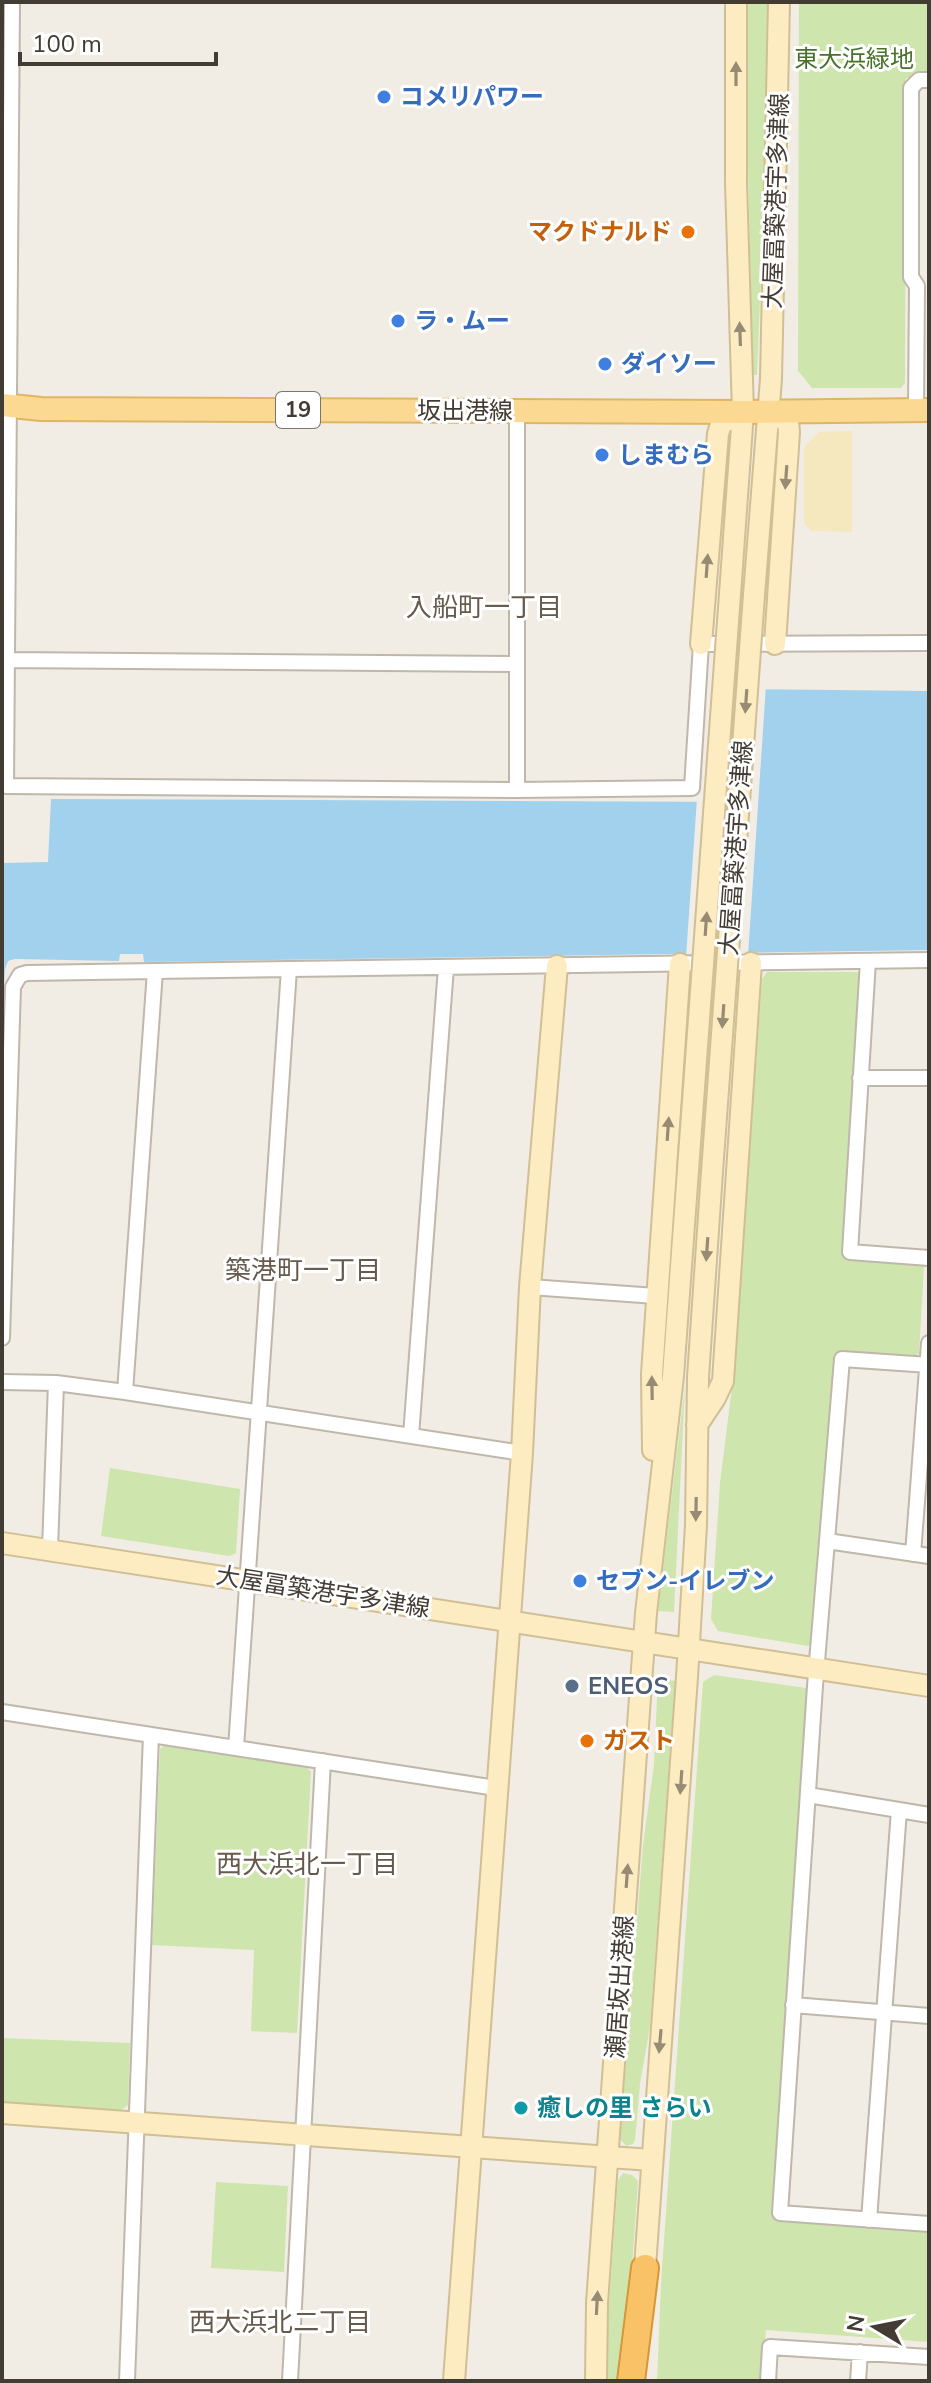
<svg xmlns="http://www.w3.org/2000/svg" width="931" height="2383" viewBox="0 0 931 2383" font-family="'Nunito Sans','Noto Sans JP',sans-serif">
<style>
.green{fill:#cee5ad}
.sand{fill:#f5e8bf}
.water{fill:#a1d1ed}
.pier{fill:#f1ede4}
.lines{fill:none;stroke-linecap:round;stroke-linejoin:round}
.street-casing{stroke:#bfb7aa;stroke-width:18}
.secondary-casing{stroke:#d0be95;stroke-width:24}
.primary-casing{stroke:#dfb564;stroke-width:26}
.highway-casing{stroke:#d79637;stroke-width:30}
.street{stroke:#fff;stroke-width:14}
.secondary{stroke:#fdecc2;stroke-width:20}
.primary{stroke:#fbd993;stroke-width:22}
.highway{stroke:#f9c267;stroke-width:26}
.secondary-bridge-casing{stroke:#d0be95;stroke-width:24;stroke-linecap:butt}
.secondary-bridge{stroke:#fdecc2;stroke-width:20}
.oneway{fill:#978b74}
.shop-dot{fill:#3f7fe0;stroke:#fff;stroke-width:3}
.food-dot{fill:#e8710a;stroke:#fff;stroke-width:3}
.service-dot{fill:#5c6f8a;stroke:#fff;stroke-width:3}
.culture-dot{fill:#0f9aa8;stroke:#fff;stroke-width:3}
.labels{text-anchor:middle;dominant-baseline:central;stroke-width:6;stroke-linejoin:round;paint-order:stroke}
.shield{fill:#fff;stroke:#7b7671;stroke-width:2}
.shield-label{font-size:22px;font-weight:bold;fill:#433c34}
.park-label{font-size:24px;fill:#48722a;stroke:#fff}
.shop-label{font-size:24px;font-weight:bold;fill:#366cbe;stroke:#fff;text-anchor:start}
.street-label{font-size:24px;fill:#433c34;stroke:#fff}
.food-label{font-size:24px;font-weight:bold;fill:#c56008;stroke:#fff;text-anchor:end}
.service-label{font-size:24px;font-weight:bold;fill:#4e5e75;stroke:#fff;text-anchor:start}
.culture-label{font-size:24px;font-weight:bold;fill:#0d838f;stroke:#fff;text-anchor:start}
.neighbourhood-label{font-size:26px;fill:#655a4c;stroke:#fff}
</style>
<rect width="100%" height="100%" fill="#f1ede4"/>
<!-- green -->
<path class="green" d="M 748,2 L 772,2 L 767,235 L 761,276 L 757,375 L 753,375 L 748,164 Z
M 799,2 L 929,2 L 929,77 L 906,78 L 905,383 L 901,388 L 812,388 L 798,371 Z
M 767,972 L 860,972 L 842,1256 L 920,1262 L 924,1266 L 919,1353 L 914,1357 L 836,1353 L 813,1642 L 808,1646 L 718,1631 L 711,1619 L 720,1483 L 733,1379 L 762,979 Z
M 685,1385 L 674,1612 L 658,1611 Z
M 110,1468 L 240,1489 L 236,1553 L 229,1556 L 101,1536 Z
M 714,1675 L 806,1688 L 809,1693 L 773,2218 L 929,2230 L 929,2342 L 766,2330 L 762,2381 L 657,2381 L 661,2284 L 703,1682 Z
M 658,1678 L 675,1681 L 650,2026 L 640,2084 L 635,2140 L 633,2144 L 626,2146 L 620,2139 L 643,1845 L 654,1765 Z
M 165,1745 L 307,1768 L 311,1772 L 297,2033 L 251,2031 L 254,1950 L 152,1945 L 160,1749 Z
M 2,2038 L 130,2043 L 128,2105 L 121,2110 L 2,2103 Z
M 623,2173 L 632,2175 L 638,2181 L 628,2326 L 618,2381 L 607,2381 L 608,2319 L 618,2180 Z
M 216,2182 L 288,2186 L 284,2272 L 211,2268 Z"/>
<!-- sand -->
<path class="sand" d="M 852,431 L 852,532 L 811,531 L 804,523 L 804,447 L 819,432 Z"/>
<!-- water -->
<path class="water" d="M 731,689 L 929,691 L 929,950 L 144,962 L 143,954 L 120,954 L 119,961 L 15,959 L 8,961 L 5,969 L 2,1037 L 2,863 L 48,862 L 51,799 L 757,802 L 760,770 Z"/>
<!-- pier -->
<path class="pier" d="M 730,685 L 766,685 L 748,956 L 686,957 L 697,798 L 754,798 L 756,774 L 724,773 Z"/>
<g class="lines">
<!-- street casing -->
<g class="street-casing">
<path id="street" d="M 12,2 L 6,786 L 517,790 L 692,788 L 701,644 L 929,643
M 916,409 L 917,286 L 911,277 L 911,88 L 919,80 L 929,80
M 517,411 L 517,790
M 7,660 L 517,664
M 868,961 L 850,1252 L 929,1258
M 860,1078 L 929,1078
M 530,1287 L 656,1296
M 2,1338 L 13,987 L 20,975 L 27,973 L 155,971 L 929,960
M 929,1365 L 842,1359 L 815,1686 L 780,2213 L 929,2224
M 2,1382 L 56,1383 L 125,1392 L 522,1453
M 125,1392 L 155,971
M 411,1436 L 446,967
M 827,1541 L 929,1556
M 50,1549 L 56,1383
M 913,1554 L 929,1343
M 2,1712 L 496,1788
M 236,1748 L 289,969
M 808,1795 L 929,1815
M 793,2005 L 929,2016
M 869,2220 L 899,1810
M 127,2381 L 151,1735
M 290,2381 L 323,1761
M 768,2381 L 770,2347 L 929,2357
M 858,2381 L 860,2352"/>
</g>
<!-- secondary casing -->
<g class="secondary-casing">
<path id="secondary" d="M 768,411 L 788,422 L 789,432 L 775,644
M 730,594 L 743,412 L 736,182 L 736,2
M 754,595 L 771,379 L 779,2
M 701,644 L 718,434 L 721,424 L 743,412
M 697,1425 L 715,1398 L 723,1381 L 751,963
M 653,1450 L 652,1374 L 680,964
M 2,1543 L 929,1686
M 2,2113 L 651,2160
M 644,2281 L 687,1677 L 696,1525 L 698,1377 L 712,1172
M 454,2381 L 522,1453 L 530,1287 L 557,966
M 596,2381 L 597,2303 L 646,1613 L 673,1376 L 688,1170"/>
</g>
<!-- primary casing -->
<g class="primary-casing">
<path id="primary" d="M 2,405 L 41,409 L 743,412 L 929,410"/>
</g>
<!-- highway casing -->
<g class="highway-casing">
<path id="highway" d="M 631,2381 L 645,2268"/>
</g>
<!-- street -->
<use href="#street" class="street"/>
<!-- secondary -->
<use href="#secondary" class="secondary"/>
<!-- primary -->
<use href="#primary" class="primary"/>
<!-- highway -->
<use href="#highway" class="highway"/>
<!-- secondary-bridge casing -->
<g class="secondary-bridge-casing">
<path id="secondary-bridge" d="M 688,1170 L 730,594
M 712,1172 L 754,595"/>
</g>
<!-- secondary-bridge -->
<use href="#secondary-bridge" class="secondary-bridge"/>
</g>
<!-- one-way arrows -->
<defs><path id="oneway-solid" d="M-6-.8H1V-3.2L6.5 0L1 3.2V.8H-6Z" transform="scale(2)"/></defs>
<g class="oneway">
<use href="#oneway-solid" transform="translate(736 74) rotate(-90)"/>
<use href="#oneway-solid" transform="translate(740 334) rotate(-92)"/>
<use href="#oneway-solid" transform="translate(786 477) rotate(94)"/>
<use href="#oneway-solid" transform="translate(707 566) rotate(-86)"/>
<use href="#oneway-solid" transform="translate(746 701) rotate(94)"/>
<use href="#oneway-solid" transform="translate(706 924) rotate(-86)"/>
<use href="#oneway-solid" transform="translate(723 1016) rotate(94)"/>
<use href="#oneway-solid" transform="translate(668 1129) rotate(-86)"/>
<use href="#oneway-solid" transform="translate(707 1249) rotate(94)"/>
<use href="#oneway-solid" transform="translate(652 1388) rotate(-91)"/>
<use href="#oneway-solid" transform="translate(696 1509) rotate(91)"/>
<use href="#oneway-solid" transform="translate(681 1782) rotate(94)"/>
<use href="#oneway-solid" transform="translate(627 1876) rotate(-86)"/>
<use href="#oneway-solid" transform="translate(660 2041) rotate(95)"/>
<use href="#oneway-solid" transform="translate(597 2303) rotate(-87)"/>
</g>
<!-- markers -->
<g class="shop-dot">
<circle cx="384" cy="97" r="8"/>
<circle cx="398" cy="321" r="8"/>
<circle cx="605" cy="364" r="8"/>
<circle cx="602" cy="455" r="8"/>
<circle cx="580" cy="1581" r="8"/>
</g>
<g class="food-dot">
<circle cx="688" cy="232" r="8"/>
<circle cx="587" cy="1741" r="8"/>
</g>
<circle class="service-dot" cx="572" cy="1686" r="8"/>
<circle class="culture-dot" cx="521" cy="2108" r="8"/>
<g class="labels">
<!-- shield labels -->
<rect class="shield" x="276" y="392" width="44" height="36" rx="6"/>
<g class="shield-label">
<text x="298" y="410">19</text>
</g>
<!-- park labels -->
<g class="park-label">
<text x="854" y="59">東大浜緑地</text>
</g>
<!-- shop labels -->
<g class="shop-label">
<text x="400" y="97">コメリパワー</text>
<text x="414" y="321">ラ・ムー</text>
<text x="621" y="364">ダイソー</text>
<text x="618" y="455">しまむら</text>
<text x="596" y="1581">セブン-イレブン</text>
</g>
<!-- street labels -->
<g class="street-label">
<text transform="translate(776 201) rotate(-88)">大屋冨築港宇多津線</text>
<text x="465" y="411">坂出港線</text>
<text transform="translate(736 848) rotate(-86)">大屋冨築港宇多津線</text>
<text transform="translate(323 1592) rotate(9)">大屋冨築港宇多津線</text>
<text transform="translate(620 1987) rotate(-86)">瀬居坂出港線</text>
</g>
<!-- food labels -->
<g class="food-label">
<text x="672" y="232">マクドナルド</text>
<text x="603" y="1741" text-anchor="start">ガスト</text>
</g>
<!-- service labels -->
<g class="service-label">
<text x="588" y="1686">ENEOS</text>
</g>
<!-- culture labels -->
<g class="culture-label">
<text x="537" y="2108">癒しの里 さらい</text>
</g>
<!-- neighbourhood labels -->
<g class="neighbourhood-label">
<text x="484" y="607">入船町一丁目</text>
<text x="303" y="1270">築港町一丁目</text>
<text x="307" y="1864">西大浜北一丁目</text>
<text x="280" y="2322">西大浜北二丁目</text>
</g>
</g>
<!-- border -->
<rect width="931" height="2383" fill="none" stroke="#433c34" stroke-width="8"/>
<!-- north arrow -->
<g transform="translate(875 2327) rotate(280)" stroke="#ffffff" stroke-width="6" paint-order="stroke">
<path d="M0-6L14 30L0 20L-14 30Z" fill="#433c34"/>
<text y="-12" font-size="22" font-weight="bold" text-anchor="middle" fill="#433c34">N</text>
</g>
<!-- scale -->
<path d="M20 52v12h196v-12" fill="none" stroke="#433c34" stroke-width="4"/>
<text x="32" y="52" font-size="24" fill="#433c34" stroke="#ffffff" stroke-width="6" paint-order="stroke">100 m</text>
</svg>
